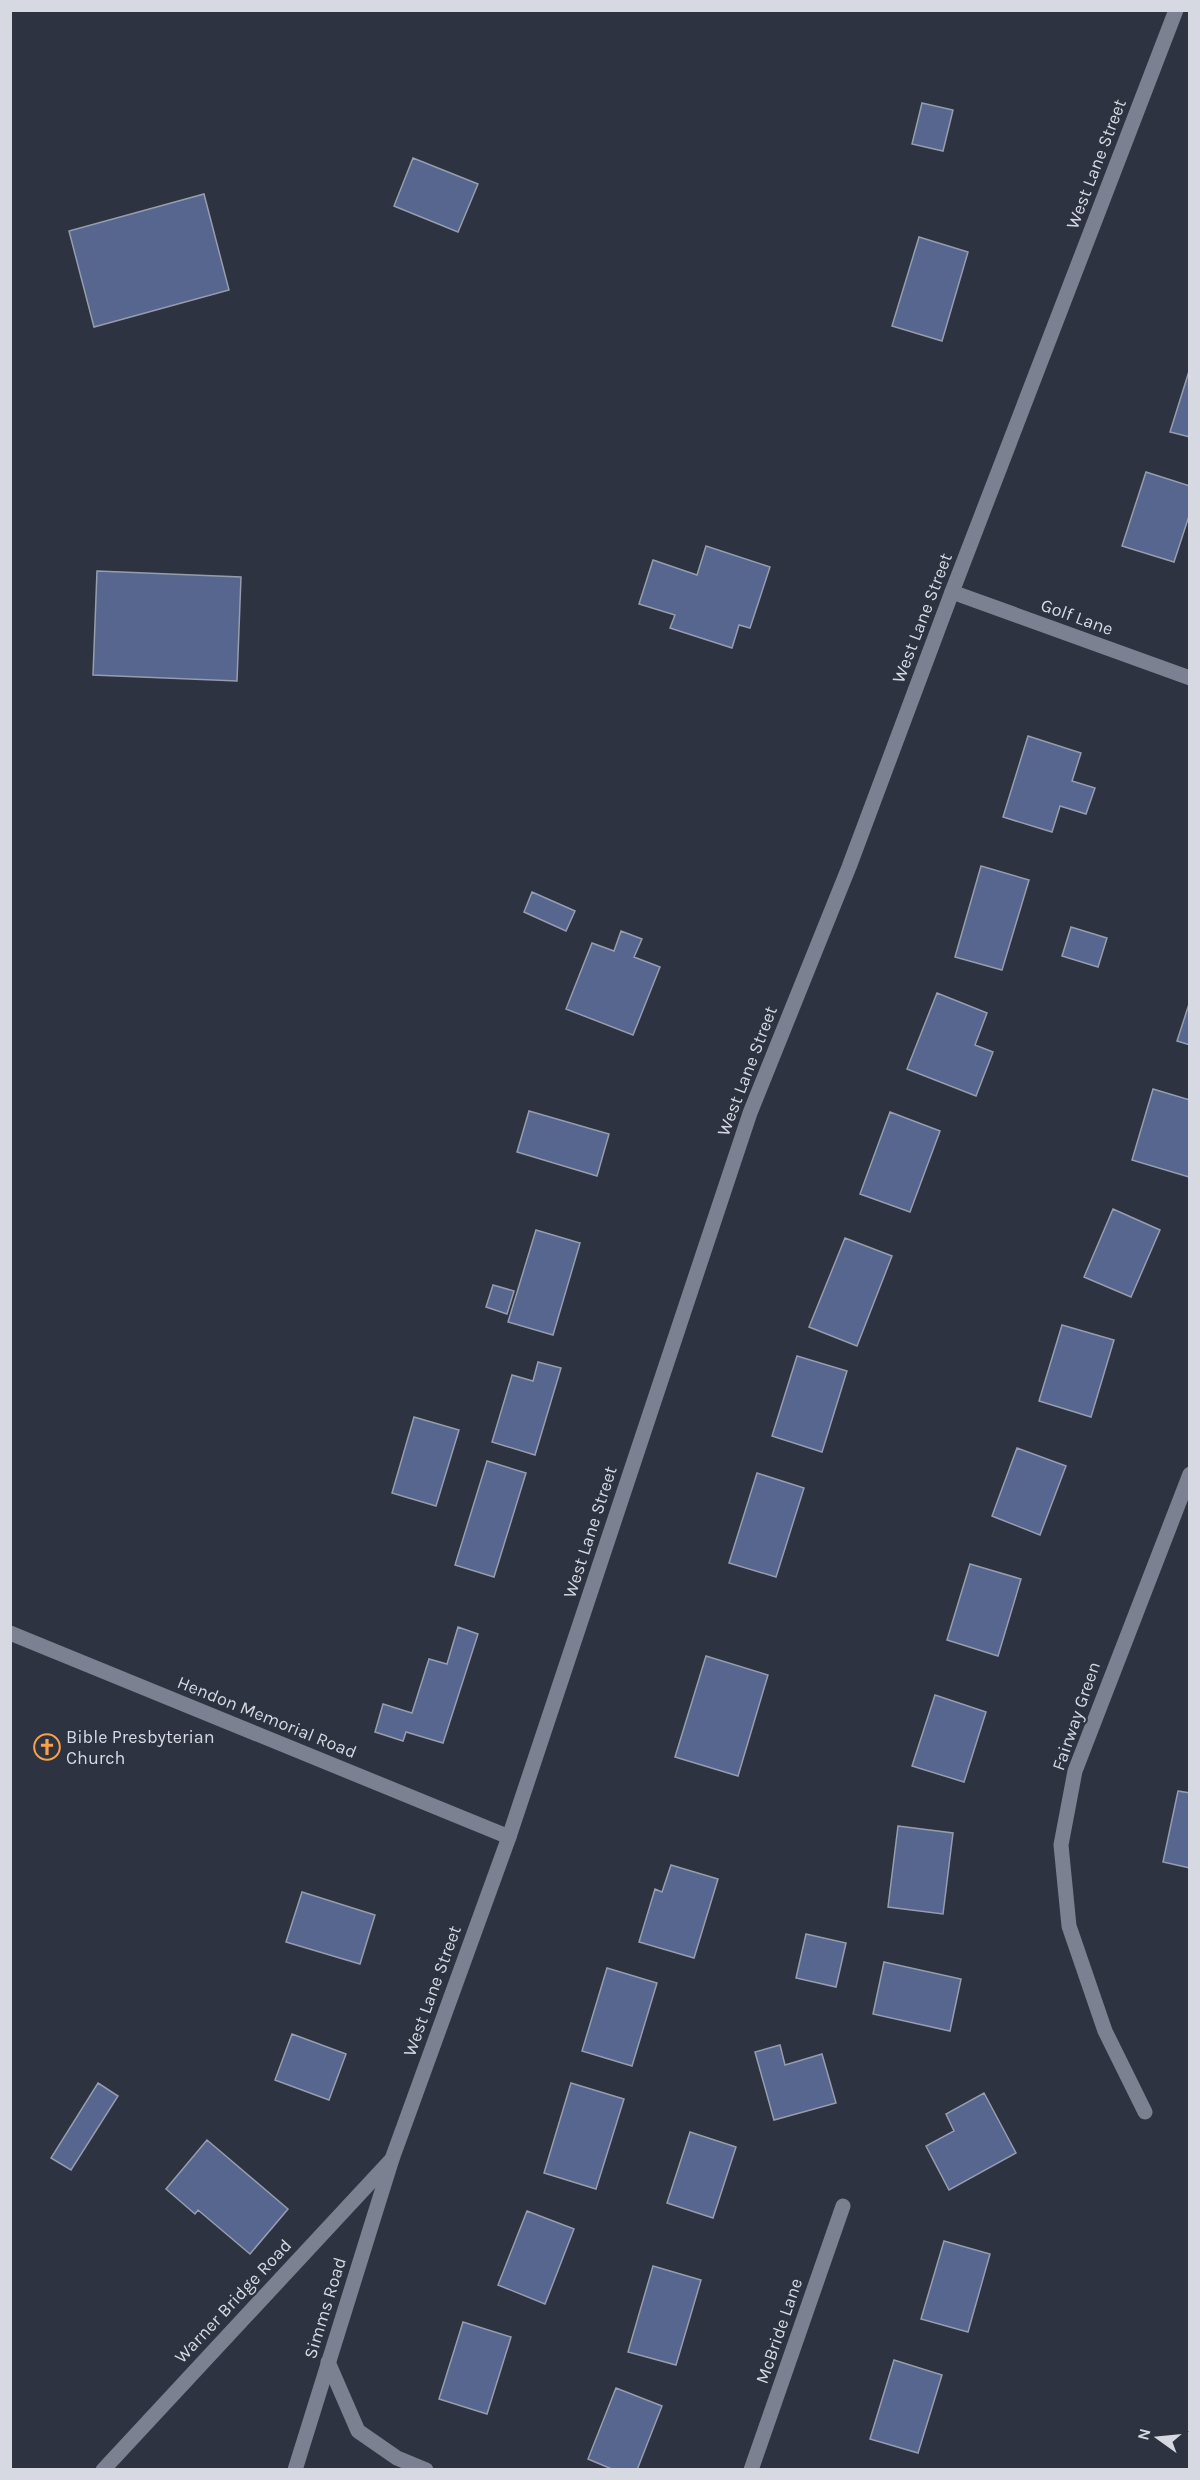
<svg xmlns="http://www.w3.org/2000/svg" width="1200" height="2480" viewBox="0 0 1200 2480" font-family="Karla,sans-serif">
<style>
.building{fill:#56668f;stroke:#969dae;stroke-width:1.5}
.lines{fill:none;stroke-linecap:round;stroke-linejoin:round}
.minor{stroke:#7b8191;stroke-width:15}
.tertiary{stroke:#7b8191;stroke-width:15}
.labels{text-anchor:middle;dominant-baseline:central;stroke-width:4.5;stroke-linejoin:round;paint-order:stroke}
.street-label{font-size:18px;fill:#d6d9e2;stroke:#2e3341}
.poi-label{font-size:18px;fill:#d6d9e2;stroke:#2e3341;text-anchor:start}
</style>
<rect width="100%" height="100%" fill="#2e3341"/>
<!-- building -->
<path class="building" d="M 922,103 L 953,110 L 943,151 L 912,144 Z
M 413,158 L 478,184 L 458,232 L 394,206 Z
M 204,194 L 229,290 L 94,327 L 69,231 Z
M 919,237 L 968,252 L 942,341 L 892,326 Z
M 1190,368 L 1190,437 L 1170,432 Z
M 1146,472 L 1190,486 L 1190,513 L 1174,562 L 1122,546 Z
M 706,546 L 770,567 L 750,628 L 739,625 L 732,648 L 670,628 L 675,615 L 639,604 L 653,560 L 697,575 Z
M 97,571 L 241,577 L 237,681 L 93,675 Z
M 1028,736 L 1081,753 L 1072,781 L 1095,788 L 1086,814 L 1060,806 L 1052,832 L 1003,817 Z
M 981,866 L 1029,880 L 1002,970 L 955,957 Z
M 532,892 L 575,911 L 566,931 L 524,912 Z
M 1071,927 L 1107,938 L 1098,967 L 1062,956 Z
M 621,931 L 642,939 L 634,957 L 660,967 L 633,1035 L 566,1009 L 592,943 L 614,951 Z
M 937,993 L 987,1013 L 975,1045 L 993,1052 L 976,1096 L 907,1069 Z
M 1190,1001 L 1190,1045 L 1177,1041 Z
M 1153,1089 L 1190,1100 L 1189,1177 L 1132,1160 Z
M 529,1111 L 609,1134 L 597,1176 L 517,1152 Z
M 890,1112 L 940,1131 L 910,1212 L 860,1194 Z
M 1113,1209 L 1160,1230 L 1131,1297 L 1084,1277 Z
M 536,1230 L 580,1243 L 553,1335 L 508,1322 Z
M 845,1238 L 892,1256 L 857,1346 L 809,1327 Z
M 493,1285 L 514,1291 L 507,1314 L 486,1307 Z
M 1062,1325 L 1114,1340 L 1091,1417 L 1039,1401 Z
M 797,1356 L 847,1371 L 822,1452 L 772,1436 Z
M 538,1362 L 561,1368 L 535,1455 L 492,1442 L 512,1375 L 533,1381 Z
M 414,1417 L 459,1430 L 436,1506 L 392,1493 Z
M 1017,1448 L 1066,1466 L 1040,1535 L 992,1516 Z
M 487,1461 L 526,1473 L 494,1577 L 455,1565 Z
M 757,1473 L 804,1488 L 776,1577 L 729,1563 Z
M 970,1564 L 1021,1579 L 998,1656 L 947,1640 Z
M 458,1627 L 478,1634 L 443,1743 L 406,1732 L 403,1741 L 375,1732 L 383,1704 L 412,1713 L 429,1659 L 447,1664 Z
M 706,1656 L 768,1675 L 738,1776 L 675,1757 Z
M 935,1695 L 986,1712 L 964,1782 L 912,1766 Z
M 1178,1791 L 1190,1793 L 1190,1868 L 1163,1862 Z
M 898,1826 L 953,1833 L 943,1914 L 888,1907 Z
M 671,1865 L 718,1879 L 694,1958 L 639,1942 L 655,1889 L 662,1892 Z
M 302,1892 L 375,1915 L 360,1964 L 286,1942 Z
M 806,1934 L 846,1943 L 836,1987 L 796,1978 Z
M 884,1962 L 961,1979 L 950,2031 L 873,2014 Z
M 607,1968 L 657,1983 L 632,2066 L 582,2051 Z
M 292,2034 L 346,2054 L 329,2100 L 275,2080 Z
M 780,2045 L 785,2065 L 822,2054 L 836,2103 L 774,2120 L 755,2052 Z
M 98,2083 L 118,2096 L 71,2170 L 51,2158 Z
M 571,2083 L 624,2099 L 596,2189 L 544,2173 Z
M 984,2093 L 1016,2153 L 949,2190 L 926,2146 L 954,2131 L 946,2114 Z
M 690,2132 L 736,2147 L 713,2218 L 667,2203 Z
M 207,2140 L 288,2209 L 250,2254 L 198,2210 L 195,2214 L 166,2189 Z
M 527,2211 L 574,2229 L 545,2304 L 498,2285 Z
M 944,2241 L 990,2254 L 968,2332 L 921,2319 Z
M 653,2266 L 701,2280 L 676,2365 L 628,2352 Z
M 463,2322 L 511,2337 L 487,2414 L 439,2399 Z
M 894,2360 L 942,2375 L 918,2453 L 870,2439 Z
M 616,2388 L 662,2406 L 637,2470 L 614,2470 L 588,2459 Z"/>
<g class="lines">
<!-- minor -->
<path class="minor" d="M 952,592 L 1190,678
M 10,1633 L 509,1837
M 1145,2112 L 1105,2031 L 1069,1926 L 1061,1845 L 1075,1771 L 1190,1474
M 328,2362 L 358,2431 L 397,2458 L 426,2470
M 103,2470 L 392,2159
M 751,2470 L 843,2206"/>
<!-- tertiary -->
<path class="tertiary" d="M 295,2470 L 392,2159 L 509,1837 L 750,1113 L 849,867 L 952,592 L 1176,10"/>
</g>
<!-- icons -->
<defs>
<g id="church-ring" transform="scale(1.35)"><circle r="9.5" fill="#2e3341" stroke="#f7a149" stroke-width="1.5"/><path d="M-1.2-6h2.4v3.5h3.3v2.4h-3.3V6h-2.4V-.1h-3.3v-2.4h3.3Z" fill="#f7a149"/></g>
</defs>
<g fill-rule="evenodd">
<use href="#church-ring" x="47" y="1747"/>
</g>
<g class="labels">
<!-- street labels -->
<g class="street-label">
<text transform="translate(1096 164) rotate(-69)">West Lane Street</text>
<text transform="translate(1077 617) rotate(20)">Golf Lane</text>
<text transform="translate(922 618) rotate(-69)">West Lane Street</text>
<text transform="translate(747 1071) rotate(-69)">West Lane Street</text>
<text transform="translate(590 1532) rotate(-72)">West Lane Street</text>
<text transform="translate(1076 1716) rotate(-71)">Fairway Green</text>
<text transform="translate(267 1717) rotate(22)">Hendon Memorial Road</text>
<text transform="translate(432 1991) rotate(-70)">West Lane Street</text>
<text transform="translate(233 2301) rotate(-47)">Warner Bridge Road</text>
<text transform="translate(325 2308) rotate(-73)">Simms Road</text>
<text transform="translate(779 2331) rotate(-71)">McBride Lane</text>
</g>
<!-- poi labels -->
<g class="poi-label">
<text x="66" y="1737">Bible Presbyterian<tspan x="66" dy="21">Church</tspan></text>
</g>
</g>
<!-- border -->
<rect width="1200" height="2480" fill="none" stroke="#d6d9e2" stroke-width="24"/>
<!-- north arrow -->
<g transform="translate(1158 2438) rotate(285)" stroke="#2e3341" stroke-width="4.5" paint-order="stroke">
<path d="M0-4.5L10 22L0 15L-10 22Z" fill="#d6d9e2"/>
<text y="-9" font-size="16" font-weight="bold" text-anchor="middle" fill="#d6d9e2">N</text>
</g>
</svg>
